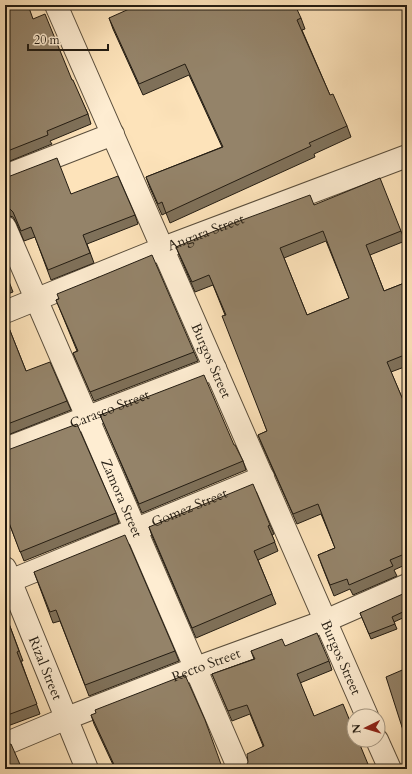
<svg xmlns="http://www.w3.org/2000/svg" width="412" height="774" viewBox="0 0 412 774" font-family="Cardo,serif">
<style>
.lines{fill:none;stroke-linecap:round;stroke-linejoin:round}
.minor-casing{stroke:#5a4e3c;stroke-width:24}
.minor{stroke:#feedd2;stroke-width:22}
.wall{fill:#7f715a;stroke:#231c12;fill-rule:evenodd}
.building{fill:#948369;stroke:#231c12;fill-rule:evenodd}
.labels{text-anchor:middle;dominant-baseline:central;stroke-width:3.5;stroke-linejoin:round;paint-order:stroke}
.street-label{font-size:14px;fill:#231c12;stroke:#feedd2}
</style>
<rect width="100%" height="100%" fill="#fde3ba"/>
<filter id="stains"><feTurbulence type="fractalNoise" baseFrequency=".005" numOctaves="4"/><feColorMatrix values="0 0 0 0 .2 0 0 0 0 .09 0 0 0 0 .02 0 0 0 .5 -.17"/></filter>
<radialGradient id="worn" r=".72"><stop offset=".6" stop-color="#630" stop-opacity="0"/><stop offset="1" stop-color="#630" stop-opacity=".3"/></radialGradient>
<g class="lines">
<!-- minor casing -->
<g class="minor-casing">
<g id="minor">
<path id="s1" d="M 56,5 L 367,716"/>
<path d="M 5,176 L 113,134"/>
<path id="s2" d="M 5,227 L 239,769"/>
<path id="s3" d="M 5,312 L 163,248 L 407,156"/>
<path id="s4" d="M 5,449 L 215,368"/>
<path id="s5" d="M 5,568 L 87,769"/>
<path id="s6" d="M 5,583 L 263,477"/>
<path d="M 377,740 L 390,769"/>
<path id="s7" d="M 5,744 L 67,718 L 196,668 L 325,621 L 407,585"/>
</g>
</g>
<!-- minor -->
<use href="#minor" class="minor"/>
</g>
<!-- wall -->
<path class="wall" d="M 5,5 L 33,19 L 72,80 L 88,114 L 91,124 L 50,141 L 52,144 L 5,163 Z
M 109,18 L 301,18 L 305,29 L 302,30 L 330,95 L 347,126 L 351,137 L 314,154 L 315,157 L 170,223 L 166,213 L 162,215 L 150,188 L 146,177 L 222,147 L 189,75 L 143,95 L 113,29 Z
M 5,178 L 71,194 L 135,215 L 138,224 L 87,244 L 94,263 L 51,280 L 35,237 L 24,241 L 16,222 L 13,217 L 7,215 L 5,215 Z
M 314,205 L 401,231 L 405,241 L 370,255 L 384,291 L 407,282 L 407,366 L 391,372 L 403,400 L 407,398 L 407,564 L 394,570 L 397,576 L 353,595 L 350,589 L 334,596 L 322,566 L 318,555 L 335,548 L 321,514 L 297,524 L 262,445 L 258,435 L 267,431 L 225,315 L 213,285 L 195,292 L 180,257 L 176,247 ZM 326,241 L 349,298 L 307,315 L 284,258 Z
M 5,271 L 13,292 L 5,295 Z
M 99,277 L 194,352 L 198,361 L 94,401 L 77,362 L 73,353 L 77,351 L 56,300 Z
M 5,318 L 26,371 L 67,401 L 71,410 L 5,436 Z
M 100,415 L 234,445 L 243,461 L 246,470 L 142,513 L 104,424 Z
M 5,513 L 116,513 L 119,523 L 24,561 Z
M 270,525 L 274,534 L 272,535 L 278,551 L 258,560 L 276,604 L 196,638 L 152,536 L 149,527 Z
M 34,572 L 175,651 L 179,661 L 89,696 L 60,621 L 53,623 Z
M 407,597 L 407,616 L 394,622 L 397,629 L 371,639 L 360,613 Z
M 5,613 L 23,661 L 21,661 L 40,714 L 5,727 Z
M 285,646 L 329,661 L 332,670 L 300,683 L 314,716 L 245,768 L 263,746 L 250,714 L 232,721 L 212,674 L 254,659 L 251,651 Z
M 407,668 L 407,736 L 405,737 L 402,727 Z
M 91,715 L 222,767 L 228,769 L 115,769 L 94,724 Z"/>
<!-- building -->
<path class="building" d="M 5,5 L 28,5 L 33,19 L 45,14 L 72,80 L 73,80 L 88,114 L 47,131 L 48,135 L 5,152 Z
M 138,5 L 295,5 L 301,18 L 297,20 L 330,95 L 333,94 L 347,126 L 309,143 L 311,146 L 166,213 L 162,202 L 158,204 L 146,177 L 223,147 L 185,64 L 139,84 L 109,18 Z
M 57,158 L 71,194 L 118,176 L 135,215 L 83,235 L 90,253 L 48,270 L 31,227 L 21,231 L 13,212 L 9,208 L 5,206 L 5,178 Z
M 380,178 L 401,231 L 366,245 L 384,291 L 407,282 L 407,354 L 387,362 L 403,400 L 407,398 L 407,553 L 390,560 L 393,566 L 349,585 L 347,579 L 330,585 L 318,555 L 335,548 L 318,504 L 293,514 L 258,435 L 267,431 L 222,316 L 226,315 L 209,275 L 192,282 L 176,247 L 234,223 L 310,195 L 314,205 ZM 323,231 L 349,298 L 307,315 L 280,248 Z
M 152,255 L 194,352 L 90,392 L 73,353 L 78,351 L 56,300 L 59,299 L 57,294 L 99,277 Z
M 5,271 L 9,283 L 5,284 Z
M 5,318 L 26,371 L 50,362 L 67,401 L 5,425 Z
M 204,375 L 234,445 L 235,445 L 243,461 L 139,504 L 100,415 Z
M 77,424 L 116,513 L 20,552 L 5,512 L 5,451 Z
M 253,484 L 270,525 L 268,526 L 275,542 L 254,551 L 272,594 L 192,628 L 149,527 Z
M 125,535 L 175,651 L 85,685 L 56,610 L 50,612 L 34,572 Z
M 405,593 L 407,597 L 407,610 L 392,617 L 395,624 L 369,634 L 360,613 Z
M 5,613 L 19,651 L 17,652 L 37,704 L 5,716 Z
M 317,633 L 329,661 L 297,674 L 314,716 L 343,704 L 354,731 L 354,740 L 358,740 L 370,769 L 243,769 L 245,768 L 248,762 L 247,754 L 264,746 L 247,705 L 228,711 L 212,674 L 255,659 L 251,651 L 282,639 L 285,646 Z
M 407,668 L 407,725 L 402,727 L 386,677 Z
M 185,675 L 205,720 L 222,767 L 225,765 L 228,769 L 116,769 L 91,715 L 96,713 L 95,710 Z
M 11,744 L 22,769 L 5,769 L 5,746 Z"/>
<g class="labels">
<!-- street labels -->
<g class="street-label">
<text stroke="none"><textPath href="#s3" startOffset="216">Angara Street</textPath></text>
<text stroke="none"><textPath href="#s1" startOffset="388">Burgos Street</textPath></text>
<text stroke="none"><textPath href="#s4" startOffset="112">Carasco Street</textPath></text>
<text stroke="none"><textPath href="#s2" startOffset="295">Zamora Street</textPath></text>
<text stroke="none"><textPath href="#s6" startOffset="199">Gomez Street</textPath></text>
<text stroke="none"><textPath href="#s1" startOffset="712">Burgos Street</textPath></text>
<text stroke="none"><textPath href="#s7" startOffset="216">Recto Street</textPath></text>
<text stroke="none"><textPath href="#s5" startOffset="108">Rizal Street</textPath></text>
</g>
</g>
<!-- margin -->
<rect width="412" height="774" fill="none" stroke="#fde3ba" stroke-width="20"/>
<rect x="6" y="6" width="400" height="762" fill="none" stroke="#231c12" stroke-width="2"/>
<rect x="10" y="10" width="392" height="754" fill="none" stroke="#231c12"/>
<!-- north arrow -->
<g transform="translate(366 728) rotate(265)"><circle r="19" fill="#feedd2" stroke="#a69985"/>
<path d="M0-3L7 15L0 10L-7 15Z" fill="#8f2418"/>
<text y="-6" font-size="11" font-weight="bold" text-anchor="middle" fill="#231c12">N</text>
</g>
<!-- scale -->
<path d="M28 44v6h80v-6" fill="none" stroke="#231c12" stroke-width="2"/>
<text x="34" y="44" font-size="12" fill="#231c12" stroke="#feedd2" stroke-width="3" paint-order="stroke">20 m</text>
<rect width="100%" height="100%" filter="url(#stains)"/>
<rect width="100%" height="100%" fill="url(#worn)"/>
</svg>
